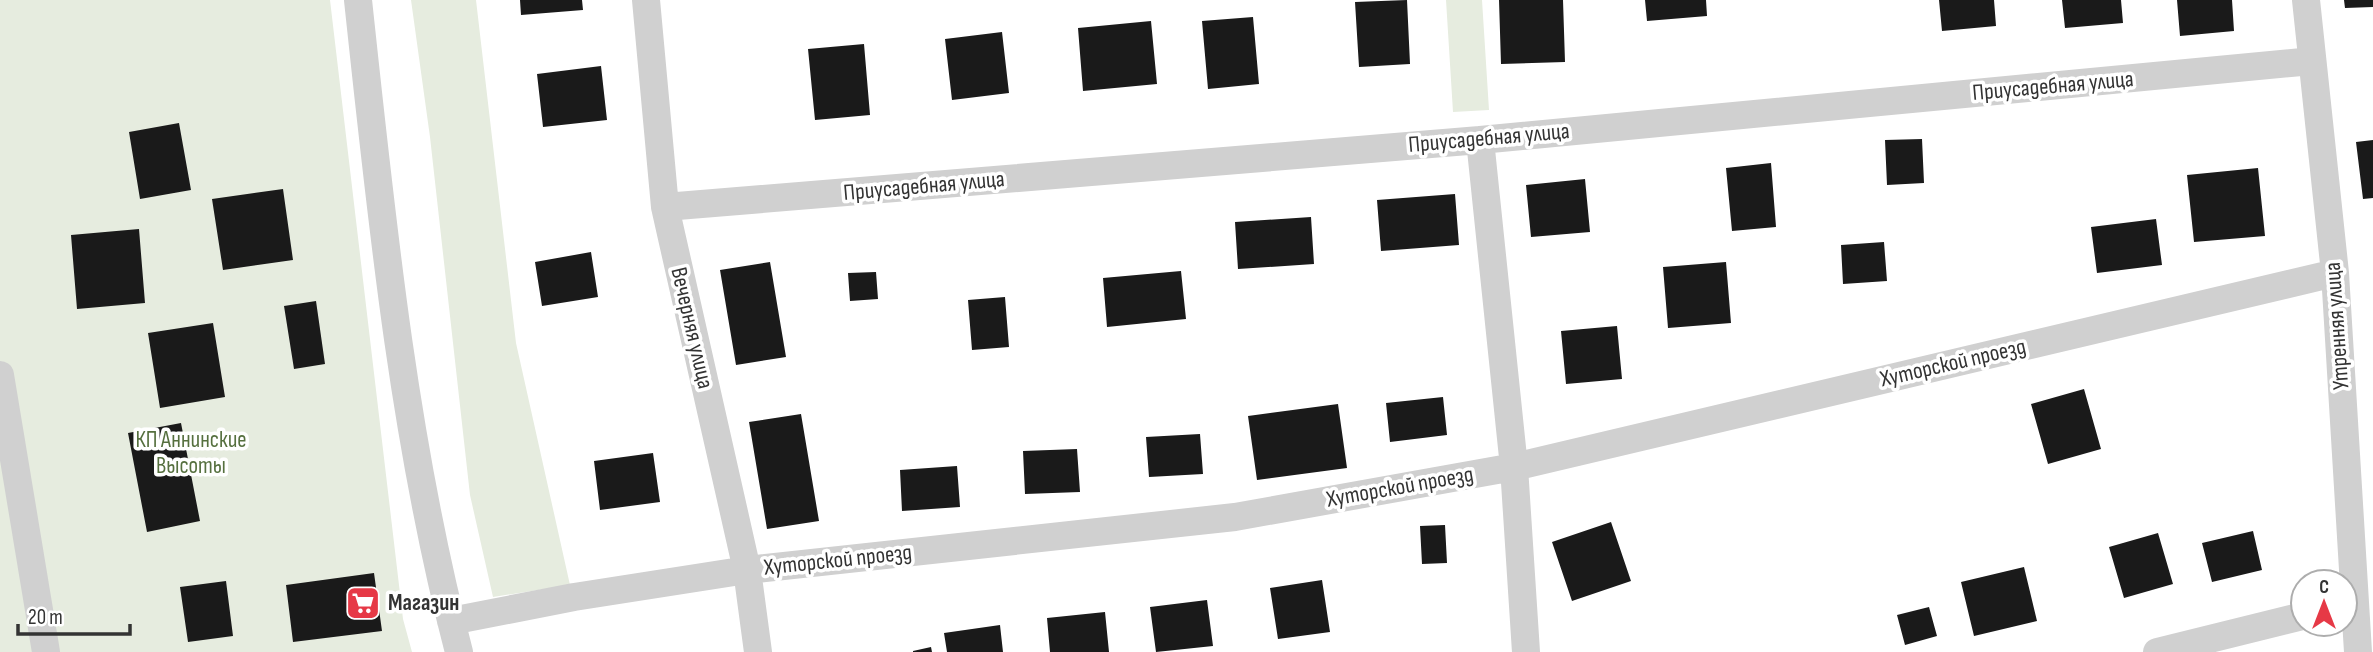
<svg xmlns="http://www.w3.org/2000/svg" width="2373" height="652" viewBox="0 0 2373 652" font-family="'Sofia Sans Condensed',sans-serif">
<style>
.green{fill:#e6ecdf}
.building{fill:#1a1a1a}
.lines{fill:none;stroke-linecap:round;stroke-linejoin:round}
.street{stroke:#d0d0d0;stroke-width:28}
.labels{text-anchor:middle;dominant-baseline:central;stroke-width:7;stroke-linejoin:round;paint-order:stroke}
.street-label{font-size:23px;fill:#333;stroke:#fff}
.park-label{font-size:23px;fill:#56703f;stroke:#fff}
.poi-label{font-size:23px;font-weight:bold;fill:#333;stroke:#fff;text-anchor:start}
</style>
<rect width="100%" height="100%" fill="#fff"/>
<!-- green -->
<path class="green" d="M 0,0 L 330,0 L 403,619 L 412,652 L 0,652 Z
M 411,0 L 476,0 L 516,343 L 570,585 L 493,597 L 470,495 L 430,137 Z
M 1446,0 L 1482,0 L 1489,110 L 1453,112 Z"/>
<!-- building -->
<path class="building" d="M 520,0 L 582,0 L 583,10 L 521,15 Z
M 1407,0 L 1410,64 L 1359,67 L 1355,2 Z
M 1499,0 L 1563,0 L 1565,62 L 1501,64 Z
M 1645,0 L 1706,0 L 1707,16 L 1647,21 Z
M 1939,0 L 1994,0 L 1996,26 L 1942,31 Z
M 2062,0 L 2121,0 L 2123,23 L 2065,28 Z
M 2177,0 L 2232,0 L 2234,31 L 2180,36 Z
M 2344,0 L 2373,0 L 2373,7 L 2345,8 Z
M 1253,17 L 1259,84 L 1208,89 L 1202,21 Z
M 1151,21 L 1157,84 L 1083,91 L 1078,28 Z
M 1002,32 L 1009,93 L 952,100 L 945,39 Z
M 864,44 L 870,115 L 815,120 L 808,49 Z
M 601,66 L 607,120 L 543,127 L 537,74 Z
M 179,123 L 191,190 L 140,199 L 129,132 Z
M 1922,139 L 1924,183 L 1887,185 L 1885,140 Z
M 2373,140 L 2373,198 L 2363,199 L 2356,142 Z
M 1771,163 L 1776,227 L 1732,231 L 1726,168 Z
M 2258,168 L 2265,236 L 2194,242 L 2187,175 Z
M 1585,179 L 1590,232 L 1531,237 L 1526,185 Z
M 283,189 L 293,260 L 223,270 L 212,199 Z
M 1455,194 L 1459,245 L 1381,251 L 1377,200 Z
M 1311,217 L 1314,264 L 1238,269 L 1235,222 Z
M 2156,219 L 2162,265 L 2097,273 L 2091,227 Z
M 139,229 L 145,303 L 77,309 L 71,235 Z
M 1884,242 L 1887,281 L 1843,284 L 1841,245 Z
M 591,252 L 598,297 L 542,306 L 535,262 Z
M 770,262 L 786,357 L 736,365 L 720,270 Z
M 1726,262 L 1731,323 L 1668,328 L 1663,267 Z
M 1181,271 L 1186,319 L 1107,327 L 1103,278 Z
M 876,272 L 878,299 L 850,301 L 848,273 Z
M 1005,297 L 1009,347 L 972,350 L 968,300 Z
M 316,301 L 325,364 L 294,369 L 284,306 Z
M 213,323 L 225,397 L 160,408 L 148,333 Z
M 1617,326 L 1622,379 L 1566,384 L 1561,331 Z
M 2084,389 L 2101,449 L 2048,464 L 2031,404 Z
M 1443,397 L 1447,435 L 1390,442 L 1386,403 Z
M 1338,404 L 1347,468 L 1257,480 L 1248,416 Z
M 801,414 L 819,521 L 767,529 L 749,422 Z
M 181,423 L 200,521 L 147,532 L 128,433 Z
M 1200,434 L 1203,474 L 1149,477 L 1146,437 Z
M 1077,449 L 1080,492 L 1025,494 L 1023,451 Z
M 653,453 L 660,502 L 600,510 L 594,461 Z
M 957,466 L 960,507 L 902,511 L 900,470 Z
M 1611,522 L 1631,581 L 1572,601 L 1552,542 Z
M 1445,525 L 1447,563 L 1422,564 L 1420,526 Z
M 2253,531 L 2262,570 L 2212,582 L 2202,543 Z
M 2158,533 L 2173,584 L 2124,598 L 2109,547 Z
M 2024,567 L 2037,621 L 1974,636 L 1961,582 Z
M 374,573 L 382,631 L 293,642 L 286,585 Z
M 1322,580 L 1330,632 L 1278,639 L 1270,588 Z
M 226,581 L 233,636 L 188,642 L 180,587 Z
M 1207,600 L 1213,646 L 1156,652 L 1150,607 Z
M 1929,607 L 1937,636 L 1905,645 L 1897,615 Z
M 1105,612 L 1109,652 L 1050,652 L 1047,618 Z
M 1000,625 L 1003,652 L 947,652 L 944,633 Z
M 931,647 L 932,652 L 913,652 L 913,651 Z"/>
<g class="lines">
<!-- street -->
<path class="street" d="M 358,0 C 381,215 404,443 459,652
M 646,0 L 665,207 L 747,570 L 758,652
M 2306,0 L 2335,273 L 2358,652
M 1480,140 L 1514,467 L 1526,652
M 665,207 L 1480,140 L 2312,61
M 0,375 L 46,652
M 451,621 L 574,597 L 747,570 L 1235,517 L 1514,467 L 2335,273
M 2157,652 L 2303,616"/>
</g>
<!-- icons -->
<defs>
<g id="supermarket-square" transform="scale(1.75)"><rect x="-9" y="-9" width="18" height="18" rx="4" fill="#e63946" stroke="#fff"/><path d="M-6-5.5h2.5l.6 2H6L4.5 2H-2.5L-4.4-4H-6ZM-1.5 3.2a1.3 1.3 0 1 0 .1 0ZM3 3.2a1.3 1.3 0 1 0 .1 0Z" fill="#fff"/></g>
</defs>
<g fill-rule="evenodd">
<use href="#supermarket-square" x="363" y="603"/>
</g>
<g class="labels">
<!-- street labels -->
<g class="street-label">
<text transform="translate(2053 86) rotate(-5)">Приусадебная улица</text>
<text transform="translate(1489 138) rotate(-5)">Приусадебная улица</text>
<text transform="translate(924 186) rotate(-5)">Приусадебная улица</text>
<text transform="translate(2337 326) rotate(-94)">Утренняя улица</text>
<text transform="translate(692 328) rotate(77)">Вечерняя улица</text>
<text transform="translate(1953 363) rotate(-13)">Хуторской проезд</text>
<text transform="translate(1400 487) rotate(-10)">Хуторской проезд</text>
<text transform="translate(838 560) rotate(-6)">Хуторской проезд</text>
</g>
<!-- park labels -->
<g class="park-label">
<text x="191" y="440">КП Аннинские<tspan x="191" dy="26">Высоты</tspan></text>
</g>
<!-- poi labels -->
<g class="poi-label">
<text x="388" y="603">Магазин</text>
</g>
</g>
<!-- north arrow -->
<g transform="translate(2324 603)"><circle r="33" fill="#ffffff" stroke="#adadad" stroke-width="2"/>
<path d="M0-5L12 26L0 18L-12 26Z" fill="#e63946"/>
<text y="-10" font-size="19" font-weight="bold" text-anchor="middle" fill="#333333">С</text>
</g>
<!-- scale -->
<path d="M18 624v10h112v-10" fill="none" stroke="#333333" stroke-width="3.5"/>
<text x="28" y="624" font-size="21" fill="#333333" stroke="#ffffff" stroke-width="5" paint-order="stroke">20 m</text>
</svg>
